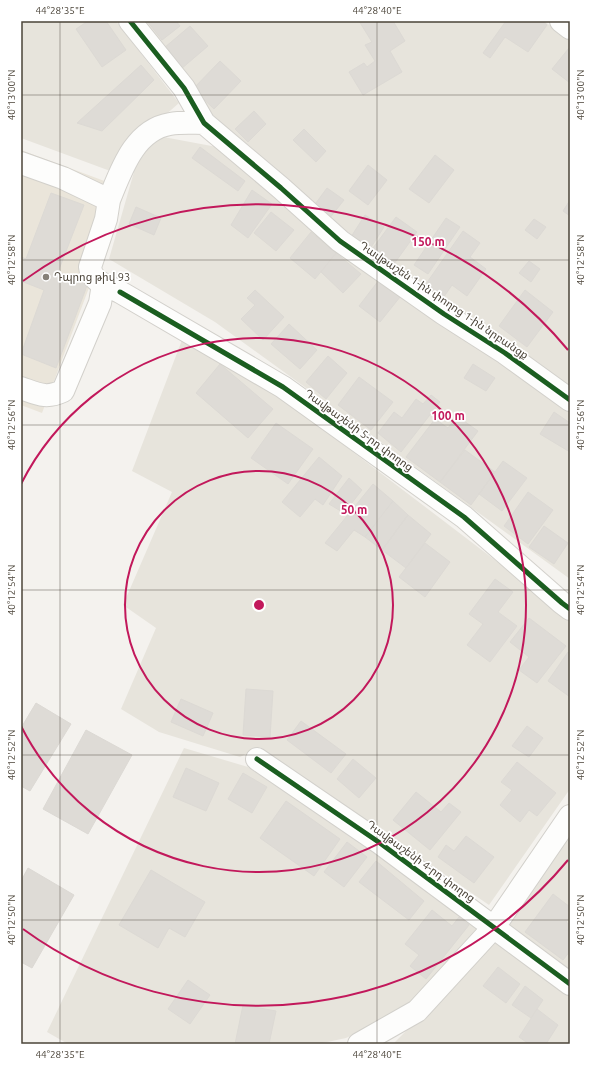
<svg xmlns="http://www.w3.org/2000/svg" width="591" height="1065" viewBox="0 0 591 1065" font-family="Ubuntu,'Noto Sans Armenian',sans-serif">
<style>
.residential{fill:#e7e4dc}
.education{fill:#eae5da}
.building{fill:#dedbd6;stroke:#dcd9d4}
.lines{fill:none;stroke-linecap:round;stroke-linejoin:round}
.minor-casing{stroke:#d2d0cb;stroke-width:24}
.minor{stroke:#fdfdfc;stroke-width:22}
.cycleway-casing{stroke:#fff;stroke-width:8}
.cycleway{stroke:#1b5e20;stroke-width:5}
.ticks{fill:none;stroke:#4b4439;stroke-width:1;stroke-opacity:0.45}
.ring{fill:none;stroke:#c2185b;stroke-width:2}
.poi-dot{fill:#868178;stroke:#fff;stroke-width:1.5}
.labels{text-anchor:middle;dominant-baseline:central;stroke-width:3.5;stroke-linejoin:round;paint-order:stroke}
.poi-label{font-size:11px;fill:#4b4439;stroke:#fff;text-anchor:start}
.street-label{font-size:11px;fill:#4b4439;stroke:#fff}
.centre{fill:#c2185b;stroke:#fff;stroke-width:2}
.ring-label{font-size:12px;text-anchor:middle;font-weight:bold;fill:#c2185b;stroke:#fff;stroke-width:3.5;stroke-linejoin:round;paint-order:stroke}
.neatline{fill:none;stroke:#4b4439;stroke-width:1.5}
.ticks-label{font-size:10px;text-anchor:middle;fill:#4b4439}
</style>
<rect width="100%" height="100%" fill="#f4f2ee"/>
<!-- residential -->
<path class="residential" d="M 21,21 L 116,21 L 179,103 L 122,153 L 113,172 L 21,138 Z
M 136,21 L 544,21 L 570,41 L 570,393 L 345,239 L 223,127 Z
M 158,136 L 217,147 L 570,409 L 570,579 L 215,322 L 109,259 L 140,151 Z
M 182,340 L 282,398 L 570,617 L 570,789 L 489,905 L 260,747 L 240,757 L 159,732 L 121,709 L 156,628 L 123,605 L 172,492 L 132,471 Z
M 184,748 L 248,767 L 484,929 L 411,1007 L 346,1038 L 318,1044 L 68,1044 L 47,1032 Z
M 570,830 L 570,970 L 505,922 Z
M 498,939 L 570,994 L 570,1044 L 393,1044 Z"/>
<!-- education -->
<path class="education" d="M 21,150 L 126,189 L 42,413 L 21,405 Z"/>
<!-- building -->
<path class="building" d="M 88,21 L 106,21 L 126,50 L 102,67 L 76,29 Z
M 147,21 L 176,21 L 180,26 L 162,40 Z
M 359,21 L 393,21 L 405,41 L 390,51 L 402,72 L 363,95 L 349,72 L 364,63 L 367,67 L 375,61 L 365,45 L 372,42 Z
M 506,21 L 542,21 L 547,25 L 528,52 L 505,37 L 490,58 L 483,53 Z
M 190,26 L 208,46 L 181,69 L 164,48 Z
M 569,48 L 570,49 L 570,83 L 552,69 Z
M 220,61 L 241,81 L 214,109 L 193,89 Z
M 141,65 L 154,80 L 102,131 L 77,123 Z
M 254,111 L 266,124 L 248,142 L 235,129 Z
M 304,129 L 326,151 L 316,162 L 293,140 Z
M 200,147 L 245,181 L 238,191 L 192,158 Z
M 435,155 L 454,170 L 429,203 L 409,189 Z
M 368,165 L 387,180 L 368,205 L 349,191 Z
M 327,188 L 344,200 L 329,219 L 313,207 Z
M 252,190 L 272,204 L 248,238 L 231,225 Z
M 51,193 L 84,205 L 58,272 L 88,283 L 56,368 L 21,354 L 44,290 L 21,281 L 21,257 L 26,259 Z
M 570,200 L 570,216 L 563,211 Z
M 136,207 L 161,218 L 154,235 L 129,224 Z
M 271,212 L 294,230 L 276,251 L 254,233 Z
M 365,215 L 384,227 L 368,252 L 349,240 Z
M 396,217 L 417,232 L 394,264 L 373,248 Z
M 446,218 L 460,227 L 428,274 L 414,265 Z
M 534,219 L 546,227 L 537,239 L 525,230 Z
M 463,231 L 480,243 L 470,257 L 486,269 L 467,296 L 452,285 L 439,304 L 421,291 Z
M 311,232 L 336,253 L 315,279 L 290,258 Z
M 336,253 L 361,274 L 343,293 L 321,272 Z
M 529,261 L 540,269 L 531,282 L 519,273 Z
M 379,280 L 400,297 L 380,322 L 359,306 Z
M 255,290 L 284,317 L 263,340 L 241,319 L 255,305 L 247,298 Z
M 525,290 L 553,312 L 527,347 L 499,326 Z
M 289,324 L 317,350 L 300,369 L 271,344 Z
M 328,356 L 347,373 L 326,399 L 306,382 Z
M 220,364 L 273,409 L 248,438 L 196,393 Z
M 473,364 L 495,378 L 486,391 L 464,378 Z
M 359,377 L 393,402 L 371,430 L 338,405 Z
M 431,395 L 440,402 L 401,452 L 378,433 L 394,412 L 402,418 L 416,399 L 423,404 Z
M 554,412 L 570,423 L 570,452 L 540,434 Z
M 457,416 L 478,431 L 440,482 L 406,457 L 435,419 L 448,428 Z
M 276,423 L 313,449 L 288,484 L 251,458 Z
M 465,450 L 495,472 L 471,505 L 440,482 Z
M 319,457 L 342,476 L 323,505 L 315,499 L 300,517 L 282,502 Z
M 503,461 L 527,478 L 502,511 L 479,494 Z
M 349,478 L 362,490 L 344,513 L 329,504 Z
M 373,484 L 393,501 L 365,537 L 354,530 L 337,551 L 325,543 Z
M 528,492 L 553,510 L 528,544 L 504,526 Z
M 393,501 L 408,515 L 382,550 L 365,537 Z
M 408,515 L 431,534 L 406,568 L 382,550 Z
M 544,526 L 568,543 L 554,564 L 529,547 Z
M 425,543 L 450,562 L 425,597 L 399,577 Z
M 495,579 L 513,592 L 498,612 L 517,626 L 490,662 L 467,645 L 483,624 L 469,614 Z
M 529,618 L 566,646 L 537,683 L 519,670 L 529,657 L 510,642 Z
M 568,652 L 570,653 L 570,697 L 548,681 Z
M 246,689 L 273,691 L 270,737 L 243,735 Z
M 181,699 L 213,713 L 203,736 L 171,722 Z
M 36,703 L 71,724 L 30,791 L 21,786 L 21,728 Z
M 301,721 L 346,754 L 331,773 L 287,740 Z
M 527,726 L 543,738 L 529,757 L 512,746 Z
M 86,730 L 132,755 L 88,834 L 43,809 Z
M 353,759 L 376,778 L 359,798 L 337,779 Z
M 517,762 L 556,793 L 537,816 L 529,810 L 520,822 L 500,805 L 512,790 L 501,782 Z
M 186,768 L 219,783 L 206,811 L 173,797 Z
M 243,773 L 267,787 L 252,813 L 228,799 Z
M 416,792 L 441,812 L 449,803 L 461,812 L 430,850 L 393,820 Z
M 286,801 L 340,839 L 314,876 L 260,838 Z
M 466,836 L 494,857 L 474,883 L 438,857 L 446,845 L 454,851 Z
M 347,842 L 367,857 L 344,887 L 324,872 Z
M 376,861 L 424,901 L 409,920 L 359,882 Z
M 28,868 L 74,895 L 32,968 L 21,962 L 21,881 Z
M 151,870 L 205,902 L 185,937 L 169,928 L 158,948 L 119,925 Z
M 553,894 L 570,907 L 570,916 L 566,922 L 570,925 L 570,951 L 563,960 L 525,932 Z
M 432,910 L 452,926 L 459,917 L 469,925 L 426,979 L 410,966 L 419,955 L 405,944 Z
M 498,967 L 520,984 L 506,1003 L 483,986 Z
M 188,980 L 210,995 L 190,1024 L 168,1009 Z
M 525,986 L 543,1000 L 531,1018 L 512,1005 Z
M 243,1005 L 276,1011 L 269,1044 L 235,1044 Z
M 537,1009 L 558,1025 L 546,1044 L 529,1044 L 519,1037 Z"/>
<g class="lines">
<!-- minor casing -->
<g class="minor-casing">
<path id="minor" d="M 130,21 L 184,88 L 204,123 L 281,188 L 340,241 L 444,314 L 505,353 L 570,400
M 561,21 L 570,28
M 21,163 L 63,178 L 109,200 L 106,219 L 90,267 C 91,282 108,286 120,292 L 283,387 L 464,517 L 562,603 L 570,609
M 109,200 C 121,171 134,130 170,124 C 181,122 193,123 204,123
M 21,388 C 38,394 46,399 63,391 L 100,303 L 103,284
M 257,759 L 380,843 L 570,984
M 359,1044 L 417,1011 L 494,927 L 570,816"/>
</g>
<!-- minor -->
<use href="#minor" class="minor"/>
<!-- cycleway casing -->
<g class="cycleway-casing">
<path id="cycleway" d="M 130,21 L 184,88 L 204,123 L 281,188 L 340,241 L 444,314 L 505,353 L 570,400
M 120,292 L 283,387 L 464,517 L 562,603 L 570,609
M 257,759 L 380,843 L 570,984"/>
</g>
<!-- cycleway -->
<use href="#cycleway" class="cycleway"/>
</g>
<!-- ticks -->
<path class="ticks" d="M 60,21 L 60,1044M 377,21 L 377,1044M 21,95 L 570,95M 21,260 L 570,260M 21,425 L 570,425M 21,590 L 570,590M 21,755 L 570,755M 21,920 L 570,920"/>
<!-- distance rings -->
<g class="ring">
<circle cx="259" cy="605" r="134"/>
<path d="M21 484A267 267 0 1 1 21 726"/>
<path d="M568 860A401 401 0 0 1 23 929M23 281A401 401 0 0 1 568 350"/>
</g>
<!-- markers -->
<circle class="poi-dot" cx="46" cy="277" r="4"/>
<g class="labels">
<!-- poi labels -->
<g class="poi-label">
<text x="54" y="277">Դպրոց թիվ 93</text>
</g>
<!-- street labels -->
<g class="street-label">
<text transform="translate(444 300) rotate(34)">Դավթաշեն 1-ին փողոց 1-ին նրբանցք</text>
<text transform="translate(359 430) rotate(36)">Դավթաշենի 5-րդ փողոց</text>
<text transform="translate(421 861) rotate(36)">Դավթաշենի 4-րդ փողոց</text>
</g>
</g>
<circle cx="259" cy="605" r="6" class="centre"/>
<g class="ring-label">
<text x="428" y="246">150 m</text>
<text x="448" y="420">100 m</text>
<text x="354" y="514">50 m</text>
</g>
<!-- border -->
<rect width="591" height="1065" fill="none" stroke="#ffffff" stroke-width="44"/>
<rect x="22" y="22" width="547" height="1021" class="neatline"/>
<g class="ticks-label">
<text x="60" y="14">44°28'35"E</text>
<text x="377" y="14">44°28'40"E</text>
<text transform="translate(11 95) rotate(-90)" y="4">40°13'00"N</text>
<text transform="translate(580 95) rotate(-90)" y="4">40°13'00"N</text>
<text transform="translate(11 260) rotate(-90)" y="4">40°12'58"N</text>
<text transform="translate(580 260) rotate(-90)" y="4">40°12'58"N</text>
<text transform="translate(11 425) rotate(-90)" y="4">40°12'56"N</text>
<text transform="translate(580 425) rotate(-90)" y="4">40°12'56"N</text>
<text transform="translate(11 590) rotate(-90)" y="4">40°12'54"N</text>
<text transform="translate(580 590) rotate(-90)" y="4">40°12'54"N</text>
<text transform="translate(11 755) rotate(-90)" y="4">40°12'52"N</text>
<text transform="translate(580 755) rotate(-90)" y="4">40°12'52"N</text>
<text transform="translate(11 920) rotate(-90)" y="4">40°12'50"N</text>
<text transform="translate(580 920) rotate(-90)" y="4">40°12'50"N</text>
<text x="60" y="1058">44°28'35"E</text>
<text x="377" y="1058">44°28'40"E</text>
</g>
</svg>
